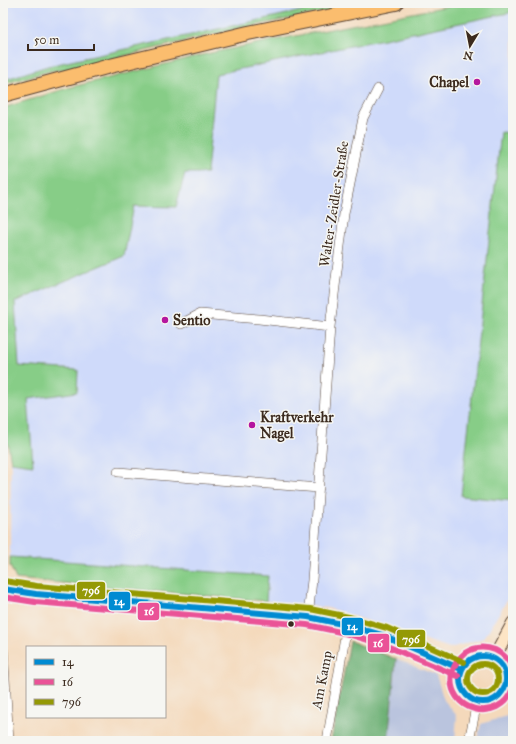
<svg xmlns="http://www.w3.org/2000/svg" width="516" height="744" viewBox="0 0 516 744" font-family="'IM FELL Great Primer',serif">
<style>
.built{fill:#cfdafa}
.industrial{fill:#bac4de}
.green{fill:#87cd87;stroke:#617c52}
.forest{fill:#6db074;stroke:#546d49}
.lines{fill:none;stroke-linecap:round;stroke-linejoin:round}
.minor-casing{stroke:#574436;stroke-width:10}
.tertiary-casing{stroke:#574436;stroke-width:12}
.secondary-casing{stroke:#574436;stroke-width:14}
.trunk-casing{stroke:#574436;stroke-width:16}
.minor{stroke:#fff;stroke-width:9}
.tertiary{stroke:#fff;stroke-width:11}
.secondary{stroke:#fde5c5;stroke-width:12}
.trunk{stroke:#fbbd6e;stroke-width:14}
.bus-1-casing{stroke:#f6f6f2;stroke-width:9}
.bus-2-casing{stroke:#f6f6f2;stroke-width:9}
.bus-3-casing{stroke:#f6f6f2;stroke-width:9}
.bus-1{stroke:#008bd2;stroke-width:6}
.bus-2{stroke:#ea5297;stroke-width:6}
.bus-3{stroke:#949906;stroke-width:6}
.poi-dot{fill:#b5179e;stroke:#f6f6f2;stroke-width:1.5}
.bus-dot{fill:#3b2a1e;stroke:#f6f6f2;stroke-width:1.5}
.labels{text-anchor:middle;dominant-baseline:central;stroke-width:3;stroke-linejoin:round;paint-order:stroke}
.poi-label{font-size:14px;font-weight:bold;fill:#3b2a1e;stroke:#f6f6f2;text-anchor:start}
.street-label{font-size:14px;fill:#3b2a1e;stroke:#f6f6f2}
.line-badge{stroke:#f6f6f2;stroke-width:1.5}
.badge-label{font-size:11px;text-anchor:middle;font-weight:bold;fill:#fff}
</style>
<rect width="100%" height="100%" fill="#f6f6f2"/>
<filter id="ink" filterUnits="userSpaceOnUse"><feTurbulence type="fractalNoise" baseFrequency=".025" numOctaves="2"/><feDisplacementMap in="SourceGraphic" scale="8" xChannelSelector="R" yChannelSelector="G"/><feConvolveMatrix kernelMatrix="1 2 1 2 8 2 1 2 1" color-interpolation-filters="sRGB"/></filter>
<filter id="wash" filterUnits="userSpaceOnUse"><feTurbulence type="fractalNoise" baseFrequency=".012" numOctaves="4" result="noise"/><feDisplacementMap in="SourceGraphic" scale="16" xChannelSelector="R" yChannelSelector="G"/><feGaussianBlur stdDeviation="0.9" result="paint"/><feColorMatrix in="noise" values="0 0 0 0 0 0 0 0 0 0 0 0 0 0 0 0 0 1.4 0 .05"/><feComposite in="paint" operator="in"/></filter>
<g filter="url(#wash)">
<rect width="100%" height="100%" fill="#f4d9bb"/>
<!-- built -->
<path class="built" d="M 3,3 L 338,3 L 48,66 L 3,80 Z
M 513,12 L 513,133 L 501,132 L 461,496 L 513,501 L 513,590 L 484,638 L 450,648 L 328,608 L 266,601 L 268,577 L 10,557 L 11,462 L 33,465 L 27,399 L 77,392 L 78,370 L 19,366 L 15,302 L 124,256 L 134,206 L 176,207 L 185,173 L 207,173 L 215,74 Z"/>
<!-- industrial -->
<path class="industrial" d="M 396,659 L 436,675 L 444,700 L 457,716 L 455,741 L 388,741 Z
M 513,714 L 513,741 L 477,741 L 481,724 Z"/>
<!-- green -->
<path class="green" d="M 338,3 L 369,3 L 227,31 L 70,69 L 50,71 L 3,84 L 3,80 L 48,66 Z
M 463,3 L 513,3 L 513,12 L 216,74 L 207,173 L 185,173 L 176,207 L 134,206 L 124,256 L 15,302 L 19,366 L 78,370 L 77,392 L 28,399 L 33,465 L 11,462 L 3,418 L 3,108 L 68,88 L 215,52 Z
M 501,132 L 513,133 L 513,501 L 461,496 Z
M 10,557 L 268,576 L 266,601 L 16,579 L 10,566 Z"/>
<!-- forest -->
<path class="forest" d="M 350,641 L 396,659 L 388,741 L 331,741 Z"/>
</g>
<g filter="url(#ink)">
<g class="lines">
<!-- minor casing -->
<g class="minor-casing">
<path id="minor" d="M 181,324 L 200,314 L 259,319 L 330,327
M 118,472 L 319,488
M 308,617 L 312,580 L 330,327 L 344,214 L 363,118 L 378,89
M 3,648 L 9,741
M 327,741 L 347,625
M 469,741 L 477,702"/>
</g>
<!-- tertiary casing -->
<g class="tertiary-casing">
<path id="tertiary" d="M 504,689 L 513,694"/>
</g>
<!-- secondary casing -->
<g class="secondary-casing">
<path id="secondary" d="M 3,589 L 36,594 L 308,617 L 347,625 L 385,636 L 461,669
M460 679a23 23 0 1 1 46 0a23 23 0 1 1-46 0Z
M 494,658 L 513,623"/>
</g>
<!-- trunk casing -->
<g class="trunk-casing">
<path id="trunk" d="M 3,95 L 110,66 L 248,33 L 396,3"/>
</g>
<!-- minor -->
<use href="#minor" class="minor"/>
<!-- tertiary -->
<use href="#tertiary" class="tertiary"/>
<!-- secondary -->
<use href="#secondary" class="secondary"/>
<!-- trunk -->
<use href="#trunk" class="trunk"/>
<!-- bus-1 casing -->
<g class="bus-1-casing">
<path id="bus-1" d="M 3,589 L 36,594 L 308,617 L 347,625 L 385,636 L 461,669
M460 679a23 23 0 1 1 46 0a23 23 0 1 1-46 0Z"/>
</g>
<!-- bus-2 casing -->
<g class="bus-2-casing">
<path id="bus-2" d="M 3,597 L 35,602 L 307,625 L 345,633 L 382,644 L 458,676
M 513,670 C 510,661 504,654 495,650 C 485,646 474,647 465,653 C 459,658 454,665 452,673 C 445,711 499,726 513,688"/>
</g>
<!-- bus-3 casing -->
<g class="bus-3-casing">
<path id="bus-3" d="M 4,581 L 37,586 L 310,609 L 349,617 L 387,628 L 464,662
M468 679a15 15 0 1 1 30 0a15 15 0 1 1-30 0Z"/>
</g>
<!-- bus-1 -->
<use href="#bus-1" class="bus-1"/>
<!-- bus-2 -->
<use href="#bus-2" class="bus-2"/>
<!-- bus-3 -->
<use href="#bus-3" class="bus-3"/>
</g>
</g>
<!-- markers -->
<g class="poi-dot">
<circle cx="477" cy="82" r="4"/>
<circle cx="165" cy="320" r="4"/>
<circle cx="252" cy="425" r="4"/>
</g>
<circle class="bus-dot" cx="291" cy="624" r="3.5"/>
<g class="labels">
<!-- poi labels -->
<g class="poi-label">
<text x="469" y="82" text-anchor="end">Chapel</text>
<text x="173" y="320">Sentio</text>
<text x="260" y="417">Kraftverkehr<tspan x="260" dy="16">Nagel</tspan></text>
</g>
<!-- street labels -->
<g class="street-label">
<text transform="translate(334 204) rotate(-81)">Walter-Zeidler-Straße</text>
<text transform="translate(322 680) rotate(-79)">Am Kamp</text>
</g>
</g>
<g class="line-badge">
<rect x="76" y="581" width="30" height="19" rx="4" fill="#949906"/>
<rect x="108" y="591" width="23" height="20" rx="4" fill="#008bd2"/>
<rect x="137" y="602" width="23" height="19" rx="4" fill="#ea5297"/>
<rect x="341" y="617" width="23" height="19" rx="4" fill="#008bd2"/>
<rect x="396" y="629" width="30" height="19" rx="4" fill="#949906"/>
<rect x="367" y="633" width="23" height="20" rx="4" fill="#ea5297"/>
</g>
<g class="badge-label">
<text x="91" y="594">796</text>
<text x="119" y="605">14</text>
<text x="149" y="615">16</text>
<text x="352" y="630">14</text>
<text x="411" y="643">796</text>
<text x="378" y="647">16</text>
</g>
<!-- margin -->
<rect width="516" height="744" fill="none" stroke="#f6f6f2" stroke-width="16"/>
<!-- legend -->
<rect x="26" y="646" width="140" height="72" fill="#f6f6f2" stroke="#aba49d"/>
<rect x="34" y="659" width="20" height="6" fill="#008bd2" stroke="#aba49d"/>
<text x="62" y="666" font-size="12" fill="#3b2a1e">14</text>
<rect x="34" y="679" width="20" height="6" fill="#ea5297" stroke="#aba49d"/>
<text x="62" y="686" font-size="12" fill="#3b2a1e">16</text>
<rect x="34" y="699" width="20" height="6" fill="#949906" stroke="#aba49d"/>
<text x="62" y="706" font-size="12" fill="#3b2a1e">796</text>
<!-- north arrow -->
<g transform="translate(470 46) rotate(190)" stroke="#f6f6f2" stroke-width="3" paint-order="stroke">
<path d="M0-3L7 15L0 10L-7 15Z" fill="#3b2a1e"/>
<text y="-6" font-size="11" font-weight="bold" text-anchor="middle" fill="#3b2a1e">N</text>
</g>
<!-- scale -->
<path d="M28 44v6h66v-6" fill="none" stroke="#3b2a1e" stroke-width="2"/>
<text x="34" y="44" font-size="12" fill="#3b2a1e" stroke="#f6f6f2" stroke-width="3" paint-order="stroke">50 m</text>
</svg>
